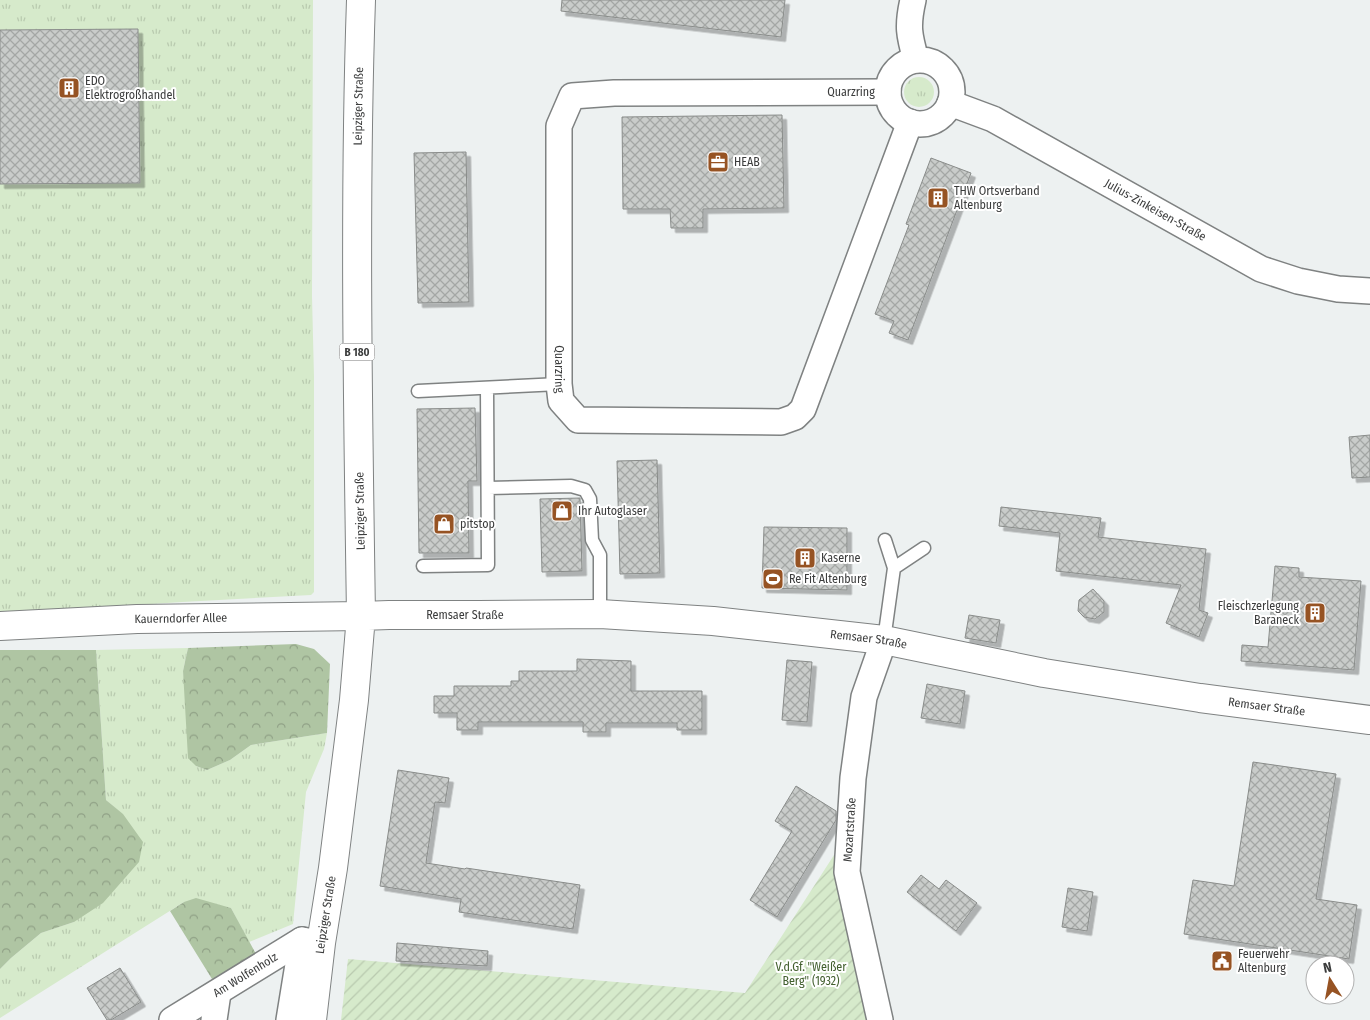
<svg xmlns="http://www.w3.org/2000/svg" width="1370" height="1020" viewBox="0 0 1370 1020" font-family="'Fira Sans Condensed',sans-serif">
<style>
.grass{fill:url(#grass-tufts)}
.forest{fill:url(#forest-crowns)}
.garden{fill:url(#garden-furrows)}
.building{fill:url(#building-cross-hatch);stroke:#898c8a;filter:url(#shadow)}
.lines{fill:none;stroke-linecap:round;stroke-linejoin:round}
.service-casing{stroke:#7f8282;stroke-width:15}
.minor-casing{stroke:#7f8282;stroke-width:28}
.tertiary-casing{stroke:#7f8282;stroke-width:30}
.primary-casing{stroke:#7f8282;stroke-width:30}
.service{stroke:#fff;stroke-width:12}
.minor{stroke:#fff;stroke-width:25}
.tertiary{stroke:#fff;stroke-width:28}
.primary{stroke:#fff;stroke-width:28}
.labels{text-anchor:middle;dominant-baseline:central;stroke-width:4;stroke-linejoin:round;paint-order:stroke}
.shield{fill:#fff;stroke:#767676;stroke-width:1}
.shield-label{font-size:11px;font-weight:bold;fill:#3b3c3c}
.poi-label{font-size:12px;fill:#3b3c3c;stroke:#fff;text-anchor:start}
.street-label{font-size:12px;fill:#3b3c3c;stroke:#fff}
.park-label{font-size:12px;fill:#425f2e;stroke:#fff}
</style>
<defs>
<pattern id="grass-tufts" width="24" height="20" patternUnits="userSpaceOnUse" patternTransform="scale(1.25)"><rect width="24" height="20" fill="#d6eacb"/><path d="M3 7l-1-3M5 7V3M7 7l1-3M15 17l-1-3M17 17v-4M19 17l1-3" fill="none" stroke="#b9caaf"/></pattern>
<pattern id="forest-crowns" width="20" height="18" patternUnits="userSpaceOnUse" patternTransform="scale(1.25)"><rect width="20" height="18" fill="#afc5a3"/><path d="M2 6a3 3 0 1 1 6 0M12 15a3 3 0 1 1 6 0" fill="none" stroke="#90a186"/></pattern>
<pattern id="garden-furrows" width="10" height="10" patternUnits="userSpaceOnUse" patternTransform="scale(1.25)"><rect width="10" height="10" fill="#d6eacb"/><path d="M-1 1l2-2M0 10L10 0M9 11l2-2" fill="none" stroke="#b9caaf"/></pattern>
<pattern id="building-cross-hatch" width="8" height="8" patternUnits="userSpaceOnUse" patternTransform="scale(1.25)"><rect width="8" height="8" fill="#c9ccca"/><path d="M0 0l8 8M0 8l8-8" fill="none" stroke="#a4a7a5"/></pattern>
<filter id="shadow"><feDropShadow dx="4.5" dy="4.5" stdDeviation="0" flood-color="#0004"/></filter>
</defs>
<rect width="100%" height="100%" fill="#edf1f1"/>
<!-- grass -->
<path class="grass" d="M 0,0 L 313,0 L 312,296 L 314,377 L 314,592 L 311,595 L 182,602 L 0,614 Z
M904 92a15 15 0 1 1 30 0a15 15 0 1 1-30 0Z
M 188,648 L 183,671 L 196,766 L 207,770 L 230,760 L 251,745 L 327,733 L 324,749 L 306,792 L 293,924 L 249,942 L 231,908 L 184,902 L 0,1018 L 0,969 L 11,958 L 41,933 L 74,922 L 123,815 L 106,800 L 96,650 Z"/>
<!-- forest -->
<path class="forest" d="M 296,644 L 314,649 L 330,664 L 327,733 L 251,745 L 230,760 L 207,770 L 196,766 L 188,758 L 183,671 L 188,648 Z
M 0,650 L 96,650 L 106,800 L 123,814 L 143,842 L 139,862 L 103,903 L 74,922 L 41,933 L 11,958 L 0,969 Z
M 196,898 L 231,908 L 256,954 L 217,978 L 212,979 L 170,911 L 184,902 Z"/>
<!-- garden -->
<path class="garden" d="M 834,855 L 846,920 L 870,1020 L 341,1020 L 348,959 L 745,993 Z"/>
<!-- building -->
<path class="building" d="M 562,0 L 785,0 L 781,37 L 561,11 Z
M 138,29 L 140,183 L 0,184 L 0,30 Z
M 782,115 L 784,208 L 703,209 L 703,228 L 671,228 L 670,209 L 623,209 L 622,117 Z
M 466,152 L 469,302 L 418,303 L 414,153 Z
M 931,158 L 971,173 L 908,340 L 889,333 L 894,321 L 875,314 L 909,225 L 906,224 Z
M 475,408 L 477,481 L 468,481 L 469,553 L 419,553 L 417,409 Z
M 1370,435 L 1370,477 L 1352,478 L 1349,437 Z
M 657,460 L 660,573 L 620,574 L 617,461 Z
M 580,498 L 582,571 L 542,572 L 540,499 Z
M 1001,507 L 1101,518 L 1098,537 L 1206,549 L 1199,610 L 1208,613 L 1199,637 L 1166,623 L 1181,585 L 1056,571 L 1060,533 L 999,526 Z
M 764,527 L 847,528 L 847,590 L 762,588 Z
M 1275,566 L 1299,568 L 1299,577 L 1361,581 L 1354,670 L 1241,661 L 1242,645 L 1268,647 Z
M 1093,589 L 1104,601 L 1104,612 L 1095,619 L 1084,617 L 1078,611 L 1079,600 Z
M 969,615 L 1000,620 L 996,643 L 965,638 Z
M 577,659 L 631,661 L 631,691 L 702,691 L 702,730 L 677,730 L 677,723 L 606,723 L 606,732 L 583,732 L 583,722 L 478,722 L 478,730 L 457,730 L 457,713 L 434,713 L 434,696 L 454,696 L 454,686 L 511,686 L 511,681 L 519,681 L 519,671 L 577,671 Z
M 787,660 L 812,662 L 807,722 L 782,720 Z
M 927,684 L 965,691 L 960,724 L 921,718 Z
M 1253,762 L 1336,774 L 1316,899 L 1357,905 L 1349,959 L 1184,934 L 1193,880 L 1234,886 Z
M 398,770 L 449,778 L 445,803 L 435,802 L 426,863 L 465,869 L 466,868 L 580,885 L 573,929 L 459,912 L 461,899 L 380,886 Z
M 796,786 L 836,811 L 836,820 L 777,917 L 750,900 L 792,831 L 775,821 Z
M 921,875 L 939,889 L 946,880 L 977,903 L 956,931 L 907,892 Z
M 1068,888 L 1093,892 L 1087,931 L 1062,927 Z
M 397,943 L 488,951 L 487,966 L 396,961 Z
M 120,968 L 141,1002 L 111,1020 L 107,1020 L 87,988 Z"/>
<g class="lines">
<!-- service casing -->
<g class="service-casing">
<path id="service" d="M 418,391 L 559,384
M 488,488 L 571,486 L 585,490 L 590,499 L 592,540 L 600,555 L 600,614
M 423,566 L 488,565 L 487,388
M 894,568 L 924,548
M 884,640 L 894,568 L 885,540"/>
</g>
<!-- minor casing -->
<g class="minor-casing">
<g id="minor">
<path d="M 913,0 C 907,26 909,35 916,60"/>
<circle cx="920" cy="92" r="32"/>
<path id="s1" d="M 888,92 L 614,93 L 572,96 L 559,126 L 559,384 L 561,401 L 578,420 L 781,422 L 795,417 L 803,409 L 910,122"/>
<path id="s2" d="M 950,103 L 993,119 L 1261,269 L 1298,281 L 1338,289 L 1370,291"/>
<path id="s3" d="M 172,1020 L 302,940 L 321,943"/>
<path d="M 214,1020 L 218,993"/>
<path d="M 289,1020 L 302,940"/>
<path id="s4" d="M 880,1020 L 847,872 L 853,778 L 864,697 L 884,640"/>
</g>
</g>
<!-- tertiary casing -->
<g class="tertiary-casing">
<g id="tertiary">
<path id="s5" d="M 312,1020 L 321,943 L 333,868 L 354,700 L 361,616 L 389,615 L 479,615 L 600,614 L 713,621 L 884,640 L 1044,673 L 1200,698 L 1370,720"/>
</g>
</g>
<!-- primary casing -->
<g class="primary-casing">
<g id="primary">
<path id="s6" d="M 0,626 L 137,619 L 361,616 C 358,411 354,205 361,0"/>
</g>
</g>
<!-- service -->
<use href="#service" class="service"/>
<!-- minor -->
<use href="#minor" class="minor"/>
<!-- tertiary -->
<use href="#tertiary" class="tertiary"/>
<!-- primary -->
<use href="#primary" class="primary"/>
</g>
<!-- icons -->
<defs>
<g id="building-square" transform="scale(1.125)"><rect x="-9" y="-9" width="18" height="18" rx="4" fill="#965323" stroke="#fff"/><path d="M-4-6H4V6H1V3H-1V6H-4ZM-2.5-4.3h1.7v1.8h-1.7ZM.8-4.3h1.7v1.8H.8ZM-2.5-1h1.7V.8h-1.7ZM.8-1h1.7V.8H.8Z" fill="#fff"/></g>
<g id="office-square" transform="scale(1.125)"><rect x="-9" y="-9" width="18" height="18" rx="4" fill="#965323" stroke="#fff"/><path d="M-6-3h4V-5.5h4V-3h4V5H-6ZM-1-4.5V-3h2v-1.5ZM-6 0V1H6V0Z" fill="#fff"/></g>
<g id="shop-square" transform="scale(1.125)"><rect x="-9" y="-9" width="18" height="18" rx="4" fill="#965323" stroke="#fff"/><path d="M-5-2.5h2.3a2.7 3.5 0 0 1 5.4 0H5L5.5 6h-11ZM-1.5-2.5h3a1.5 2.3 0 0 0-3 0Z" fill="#fff"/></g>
<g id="stadium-square" transform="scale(1.125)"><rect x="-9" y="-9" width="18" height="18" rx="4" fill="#965323" stroke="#fff"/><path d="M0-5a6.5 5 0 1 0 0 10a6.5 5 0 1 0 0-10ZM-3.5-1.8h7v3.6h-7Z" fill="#fff"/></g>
<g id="civic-square" transform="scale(1.125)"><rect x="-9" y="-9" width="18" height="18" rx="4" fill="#965323" stroke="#fff"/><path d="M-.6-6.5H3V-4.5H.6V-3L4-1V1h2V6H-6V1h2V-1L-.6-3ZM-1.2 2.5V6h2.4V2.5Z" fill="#fff"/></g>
</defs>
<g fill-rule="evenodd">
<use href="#building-square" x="69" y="88"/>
<use href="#office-square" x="718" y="162"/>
<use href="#building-square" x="938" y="198"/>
<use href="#shop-square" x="562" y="511"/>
<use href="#shop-square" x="444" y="524"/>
<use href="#building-square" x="805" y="558"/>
<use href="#stadium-square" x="773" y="579"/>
<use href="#building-square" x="1315" y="613"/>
<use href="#civic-square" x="1222" y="961"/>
</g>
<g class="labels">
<!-- shield labels -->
<rect class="shield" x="339.5" y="343.5" width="35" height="17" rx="4"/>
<g class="shield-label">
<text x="357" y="352">B 180</text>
</g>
<!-- poi labels -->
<g class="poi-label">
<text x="85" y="81">EDO<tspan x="85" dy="14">Elektrogroßhandel</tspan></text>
<text x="734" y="162">HEAB</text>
<text x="954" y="191">THW Ortsverband<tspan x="954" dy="14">Altenburg</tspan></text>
<text x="578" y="511">Ihr Autoglaser</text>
<text x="460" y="524">pitstop</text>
<text x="821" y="558">Kaserne</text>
<text x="789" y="579">Re Fit Altenburg</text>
<text x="1299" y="606" text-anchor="end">Fleischzerlegung<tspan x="1299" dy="14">Baraneck</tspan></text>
<text x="1238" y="954">Feuerwehr<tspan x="1238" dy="14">Altenburg</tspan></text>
</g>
<!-- street labels -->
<g class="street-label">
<text x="851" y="92">Quarzring</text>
<text stroke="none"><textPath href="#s6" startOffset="871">Leipziger Straße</textPath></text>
<text stroke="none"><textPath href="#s2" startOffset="232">Julius-Zinkeisen-Straße</textPath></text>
<text stroke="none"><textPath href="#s1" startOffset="592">Quarzring</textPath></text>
<text transform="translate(360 511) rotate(-91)">Leipziger Straße</text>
<text stroke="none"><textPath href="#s5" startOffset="511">Remsaer Straße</textPath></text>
<text stroke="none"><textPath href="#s6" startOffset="181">Kauerndorfer Allee</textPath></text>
<text stroke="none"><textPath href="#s5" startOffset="916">Remsaer Straße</textPath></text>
<text stroke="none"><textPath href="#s5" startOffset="1320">Remsaer Straße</textPath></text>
<text stroke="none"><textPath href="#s4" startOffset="194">Mozartstraße</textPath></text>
<text stroke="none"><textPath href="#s5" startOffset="106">Leipziger Straße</textPath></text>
<text stroke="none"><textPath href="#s3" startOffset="86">Am Wolfenholz</textPath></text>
</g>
<!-- park labels -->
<g class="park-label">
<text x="811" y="967">V.d.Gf. "Weißer<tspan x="811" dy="14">Berg" (1932)</tspan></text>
</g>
</g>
<!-- north arrow -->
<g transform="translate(1330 980) rotate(349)"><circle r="24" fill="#ffffff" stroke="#b1b1b1"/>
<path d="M0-4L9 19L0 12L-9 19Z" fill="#965323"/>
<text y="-8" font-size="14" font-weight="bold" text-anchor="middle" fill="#3b3c3c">N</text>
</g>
</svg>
